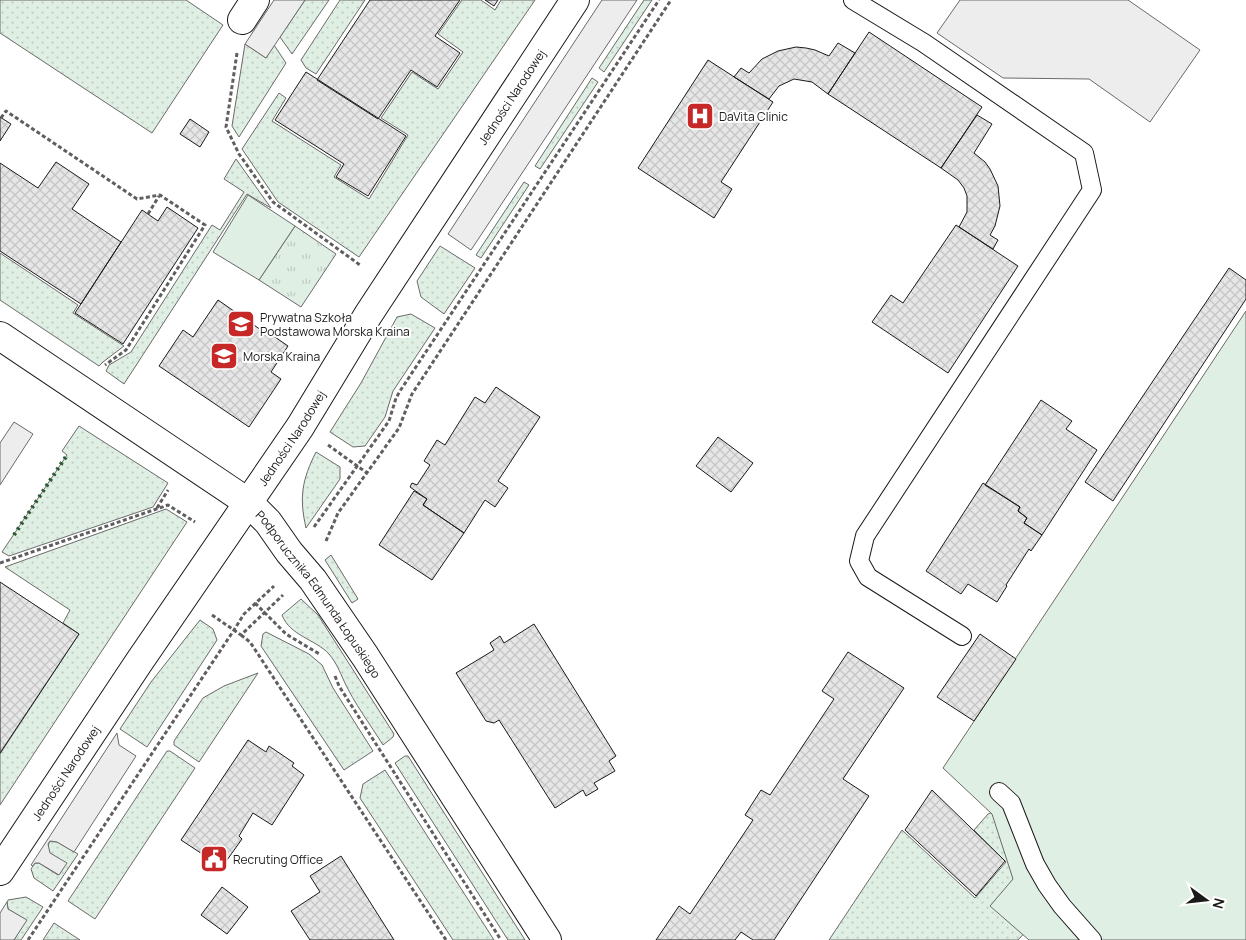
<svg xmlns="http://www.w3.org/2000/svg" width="1246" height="940" viewBox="0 0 1246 940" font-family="Manrope,sans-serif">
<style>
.grass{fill:url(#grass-dots);stroke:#6a6a6a}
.park{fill:url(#park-tufts);stroke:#6a6a6a}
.pitch{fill:#e0efe3;stroke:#6a6a6a}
.parking{fill:#ededed;stroke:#6a6a6a}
.building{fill:url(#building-cross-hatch);stroke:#1a1a1a}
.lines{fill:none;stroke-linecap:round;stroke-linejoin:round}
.service-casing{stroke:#1a1a1a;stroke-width:20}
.minor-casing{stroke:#1a1a1a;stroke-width:30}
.tertiary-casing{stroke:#1a1a1a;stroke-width:30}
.path{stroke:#5f5f5f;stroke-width:3;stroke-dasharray:4 2.5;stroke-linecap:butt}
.service{stroke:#fff;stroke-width:18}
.minor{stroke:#fff;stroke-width:28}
.tertiary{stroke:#fff;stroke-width:28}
.hedge{stroke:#2b5a34;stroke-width:4;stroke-dasharray:2.5 4;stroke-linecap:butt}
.labels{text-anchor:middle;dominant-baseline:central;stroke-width:4;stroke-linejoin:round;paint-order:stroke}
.street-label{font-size:12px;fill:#1a1a1a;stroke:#fff}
.poi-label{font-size:12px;fill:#1a1a1a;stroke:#fff;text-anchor:start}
</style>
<defs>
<pattern id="grass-dots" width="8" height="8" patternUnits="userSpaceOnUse" patternTransform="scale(1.25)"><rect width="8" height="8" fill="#e0efe3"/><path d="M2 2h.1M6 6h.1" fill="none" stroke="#c0ccc2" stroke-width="1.8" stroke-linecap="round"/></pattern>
<pattern id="park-tufts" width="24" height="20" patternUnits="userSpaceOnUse" patternTransform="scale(1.25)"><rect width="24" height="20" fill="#e0efe3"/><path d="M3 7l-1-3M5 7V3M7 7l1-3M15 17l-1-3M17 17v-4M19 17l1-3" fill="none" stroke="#c0ccc2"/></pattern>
<pattern id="building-cross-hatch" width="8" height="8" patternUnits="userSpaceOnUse" patternTransform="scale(1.25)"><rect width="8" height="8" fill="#e6e6e6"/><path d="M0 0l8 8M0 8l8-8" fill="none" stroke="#c5c5c5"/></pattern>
</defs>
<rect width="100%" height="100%" fill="#fff"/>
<!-- grass -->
<path class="grass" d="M 0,0 L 186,0 L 223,25 L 152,133 L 0,33 Z
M 305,0 L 329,0 L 292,54 L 280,37 Z
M 340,0 L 365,0 L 316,74 L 306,68 L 301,60 Z
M 462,0 L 481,0 L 495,10 L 501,0 L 535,0 L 359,257 L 278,202 L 242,149 L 279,93 L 286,98 L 272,121 L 341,165 L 334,177 L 369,199 L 408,135 L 381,118 L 412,72 L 438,89 L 463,52 L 438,34 Z
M 644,0 L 652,0 L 604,72 L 599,68 Z
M 245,44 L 266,58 L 274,45 L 286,63 L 239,137 L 232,126 Z
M 592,78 L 598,82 L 540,169 L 535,166 Z
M 236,159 L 271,208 L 247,194 L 124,384 L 106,371 L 109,365 L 131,352 L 212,225 L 220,230 L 244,192 L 224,179 Z
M 524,182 L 529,185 L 481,258 L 476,255 Z
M 440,246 L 475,268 L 444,314 L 421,297 L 417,281 Z
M 0,253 L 78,305 L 73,313 L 124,346 L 103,362 L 99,366 L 0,300 Z
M 411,314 L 435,328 L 393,391 L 385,417 L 365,446 L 353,447 L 330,432 L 361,383 L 397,317 Z
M 79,426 L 168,483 L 153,507 L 9,556 L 2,552 L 67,455 L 62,451 Z
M 316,452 L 340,467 L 340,479 L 306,528 C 299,497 302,480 316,452 Z
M 166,509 L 187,522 L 0,805 L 0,754 L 79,634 L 63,623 L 70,610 L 5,567 Z
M 331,555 L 358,599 L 352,603 L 325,560 Z
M 301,599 L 318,615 L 394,734 L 393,737 L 383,745 C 370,724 354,703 344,681 C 339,670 337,664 329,654 C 315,639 290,636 282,615 Z
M 200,620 L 213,629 L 217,640 L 147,747 L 120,729 L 151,682 Z
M 266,632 L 309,654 L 322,665 L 333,688 L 373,751 L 344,770 L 261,646 L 263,634 Z
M 258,673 L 199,762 L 174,745 L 174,741 L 203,698 L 224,686 Z
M 167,751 L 170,751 L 195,768 L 95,919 L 68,901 Z
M 405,756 L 408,756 L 525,940 L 508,940 L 395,763 Z
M 385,770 L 494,940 L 453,940 L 360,798 L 363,784 Z
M 993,812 L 1041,915 L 1018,940 L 829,940 L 902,830 L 975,898 L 1006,862 L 974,830 L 988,814 Z
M 50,841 L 57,842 L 78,854 L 53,891 L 34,878 L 31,869 L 35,863 L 39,863 L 58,875 L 47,848 Z
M 26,897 L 43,907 L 21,940 L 14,940 L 26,920 L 8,909 L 7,902 L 8,900 Z
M 54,923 L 80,940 L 43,940 Z"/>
<!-- park -->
<path class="park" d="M 295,226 L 336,254 L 301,307 L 259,280 Z"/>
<!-- pitch -->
<path class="pitch" d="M 248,195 L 295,226 L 259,280 L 213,252 Z
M 1246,311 L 1246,940 L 1029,940 L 990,906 L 1013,879 L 992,814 L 943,768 Z"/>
<!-- parking -->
<path class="parking" d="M 274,0 L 305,0 L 266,58 L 245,44 Z
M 602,0 L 637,0 L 471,250 L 448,234 Z
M 960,0 L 1128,0 L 1200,50 L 1150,122 L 1089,79 L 1003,78 L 937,33 Z
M 14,422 L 33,434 L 0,485 L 0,443 Z
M 117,733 L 119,745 L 136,756 L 74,852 L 57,842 L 50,841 L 48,844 L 50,853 L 67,863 L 59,875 L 39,863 L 35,863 L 33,866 L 31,865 Z
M 7,902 L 8,909 L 27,920 L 14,940 L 0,940 L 0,913 Z"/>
<!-- building -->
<path class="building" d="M 370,0 L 460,0 L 435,36 L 460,53 L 437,87 L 411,70 L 378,119 L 317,80 Z
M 485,0 L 498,0 L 494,6 Z
M 869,32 L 982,107 L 941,168 L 828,94 Z
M 838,43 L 855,53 L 828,94 L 812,82 L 794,79 L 779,86 L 769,99 L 734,77 L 741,68 L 749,73 L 762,59 L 778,51 L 796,47 L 806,48 L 815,50 L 829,56 Z
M 708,60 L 773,102 L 721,182 L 732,189 L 714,218 L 638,168 Z
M 306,72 L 406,136 L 368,196 L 336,177 L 344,164 L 275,120 Z
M 977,115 L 992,124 L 974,153 L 985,162 L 990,169 L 998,186 L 1000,206 L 995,226 L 990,235 L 998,240 L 993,249 L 959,227 L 967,212 L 967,196 L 964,188 L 958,180 L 941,168 Z
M 0,117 L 11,124 L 0,141 Z
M 190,119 L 209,132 L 200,147 L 180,134 Z
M 56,162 L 89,184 L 72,209 L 121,242 L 81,304 L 0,251 L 0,163 L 38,188 Z
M 167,207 L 198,228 L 123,344 L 75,313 L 142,210 L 158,221 Z
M 956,225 L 1018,266 L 948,373 L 872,322 L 891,295 L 903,303 Z
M 1229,268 L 1246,280 L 1246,299 L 1113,501 L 1085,482 Z
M 218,300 L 271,337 L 272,335 L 288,346 L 271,372 L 281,379 L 249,427 L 159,366 L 183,330 L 193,337 Z
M 496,387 L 540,417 L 498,481 L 508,488 L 495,507 L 485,500 L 464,533 L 423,505 L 427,499 L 410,487 L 412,483 L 417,485 L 430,465 L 424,461 L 437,440 L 445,445 L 475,397 L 485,403 Z
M 1041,400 L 1072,421 L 1066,429 L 1097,450 L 1042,535 L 1024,523 L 1027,518 L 1018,511 L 1020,507 L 985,485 Z
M 718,437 L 753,463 L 731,492 L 696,466 Z
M 983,483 L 1020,507 L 1018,511 L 1027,518 L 1024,523 L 1042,535 L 1031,551 L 1029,549 L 1006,585 L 1007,586 L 997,602 L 968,584 L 961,594 L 926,571 Z
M 414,491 L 427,499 L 423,505 L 464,533 L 432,580 L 379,545 Z
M 0,582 L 79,634 L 0,753 Z
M 534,624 L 616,756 L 609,761 L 615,771 L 594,783 L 598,789 L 586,796 L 583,790 L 555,808 L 499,720 L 494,723 L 486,721 L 456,673 L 494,650 L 490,643 L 500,636 L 504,643 Z
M 980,634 L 1016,659 L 974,721 L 937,697 Z
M 848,652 L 904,688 L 843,779 L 869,796 L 774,940 L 753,940 L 741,932 L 735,940 L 656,940 L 679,906 L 690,914 L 753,820 L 745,815 L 761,790 L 770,795 L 834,699 L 822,691 Z
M 248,740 L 266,752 L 269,746 L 294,763 L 292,766 L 304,775 L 272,825 L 253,813 L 239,836 L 242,839 L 222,867 L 181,840 Z
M 932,790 L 1005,861 L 976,896 L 905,830 Z
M 341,856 L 394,940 L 310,940 L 291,911 L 320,892 L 310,876 Z
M 222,887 L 248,907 L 227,934 L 201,915 Z"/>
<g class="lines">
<!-- service casing -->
<g class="service-casing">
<path id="service" d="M 853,0 L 924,43 L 1084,153 L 1092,190 L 865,536 L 859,561 L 868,577 L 962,636
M 999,792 L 1011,803 L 1035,864 L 1047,885 L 1062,906 L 1092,940"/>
</g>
<!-- minor casing -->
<g class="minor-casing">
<path id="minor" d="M 242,20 L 255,0
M 0,336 L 249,503"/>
</g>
<!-- tertiary casing -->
<g class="tertiary-casing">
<g id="tertiary">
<path id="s1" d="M 249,503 L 268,522 L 289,552 L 313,580 L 365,656 L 547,940"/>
<path id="s2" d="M 0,871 L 139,662 L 300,427 L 368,315 L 575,0"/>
</g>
</g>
<!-- path -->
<path class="path" d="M 237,53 L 226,127 L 239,154 L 273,202 L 360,265
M 1,118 L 6,111 L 137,199 L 160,195 L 205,225 L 126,350 L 105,365
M 148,214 L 159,196
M 328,445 L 367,473
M 157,508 L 168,490
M 314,527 L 389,421 L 396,398 L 400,391 L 659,0
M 326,541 L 338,513 L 399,428 L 412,394 L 671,0
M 0,563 L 168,505 L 195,522
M 255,603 L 286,634 L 321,655
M 212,615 L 241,635 L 283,595
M 241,635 L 250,642 L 446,940
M 335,676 L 339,686 L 501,940
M 28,940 L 234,630 L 244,614 L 274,586"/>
<!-- service -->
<use href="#service" class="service"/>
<!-- minor -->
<use href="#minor" class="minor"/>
<!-- tertiary -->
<use href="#tertiary" class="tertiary"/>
<!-- hedge -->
<path class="hedge" d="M 14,535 L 67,455"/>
</g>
<!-- icons -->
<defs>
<g id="hospital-square" transform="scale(1.4375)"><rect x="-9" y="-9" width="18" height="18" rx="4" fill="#c62828" stroke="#fff"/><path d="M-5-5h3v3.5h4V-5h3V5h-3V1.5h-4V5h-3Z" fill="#fff"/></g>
<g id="school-square" transform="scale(1.4375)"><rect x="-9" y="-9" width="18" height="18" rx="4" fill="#c62828" stroke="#fff"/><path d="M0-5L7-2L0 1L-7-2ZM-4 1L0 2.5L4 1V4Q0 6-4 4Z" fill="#fff"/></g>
<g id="civic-square" transform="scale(1.4375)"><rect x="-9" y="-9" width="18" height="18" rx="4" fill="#c62828" stroke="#fff"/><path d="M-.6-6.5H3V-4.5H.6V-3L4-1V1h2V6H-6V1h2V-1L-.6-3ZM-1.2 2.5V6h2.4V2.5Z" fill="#fff"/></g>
</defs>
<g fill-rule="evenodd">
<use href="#hospital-square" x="700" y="116"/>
<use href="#school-square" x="241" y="324"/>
<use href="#school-square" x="224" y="356"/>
<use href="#civic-square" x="214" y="859"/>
</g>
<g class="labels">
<!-- street labels -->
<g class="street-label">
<text stroke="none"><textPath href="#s2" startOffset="928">Jedności Narodowej</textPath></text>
<text stroke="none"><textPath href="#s2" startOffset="522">Jedności Narodowej</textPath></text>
<text stroke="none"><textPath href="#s1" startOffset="115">Podporucznika Edmunda Łopuskiego</textPath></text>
<text stroke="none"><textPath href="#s2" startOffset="118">Jedności Narodowej</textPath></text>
</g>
<!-- poi labels -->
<g class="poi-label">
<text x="719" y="116">DaVita Clinic</text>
<text x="260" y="317">Prywatna Szkoła<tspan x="260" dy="14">Podstawowa Morska Kraina</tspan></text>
<text x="243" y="356">Morska Kraina</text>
<text x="233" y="859">Recruting Office</text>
</g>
</g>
<!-- north arrow -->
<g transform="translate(1206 900) rotate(105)" stroke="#ffffff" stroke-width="4" paint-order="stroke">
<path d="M0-4L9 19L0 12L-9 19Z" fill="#1a1a1a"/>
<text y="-8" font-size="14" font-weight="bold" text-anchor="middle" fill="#1a1a1a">N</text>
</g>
</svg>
